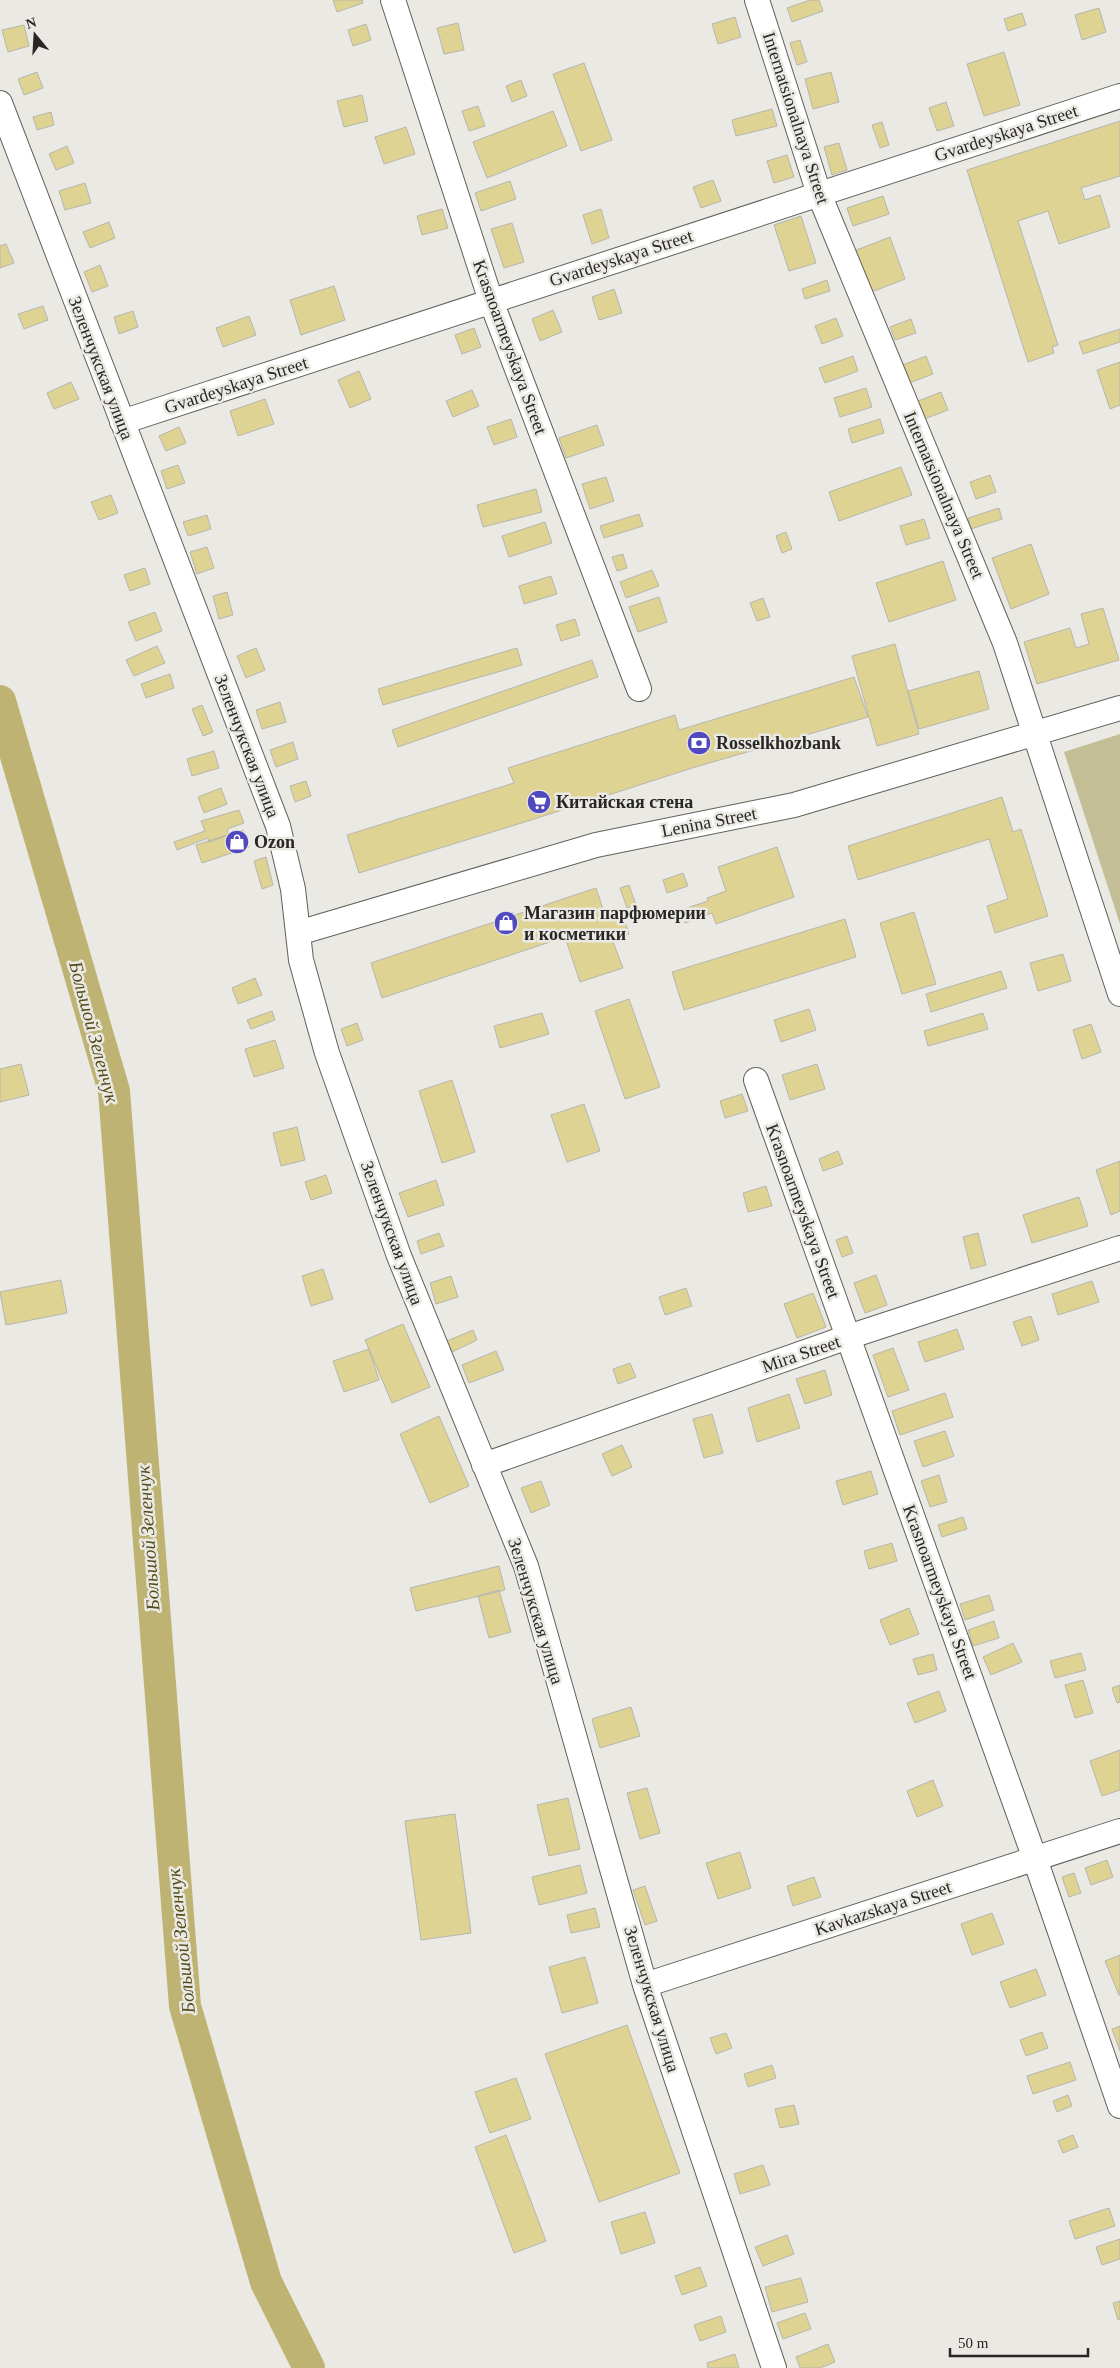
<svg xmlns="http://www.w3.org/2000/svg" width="1120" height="2368" viewBox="0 0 1120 2368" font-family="'Times New Roman',serif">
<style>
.green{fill:#c4be96}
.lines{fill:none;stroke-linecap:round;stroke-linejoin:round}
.river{stroke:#beb373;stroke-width:32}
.building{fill:#ded392;stroke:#b6b6b0}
.minor-casing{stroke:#61605b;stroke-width:26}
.minor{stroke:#fff;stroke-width:24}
.labels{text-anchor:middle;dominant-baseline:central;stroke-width:5;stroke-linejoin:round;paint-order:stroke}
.street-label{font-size:18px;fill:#282725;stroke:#eae9e3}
.poi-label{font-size:18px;font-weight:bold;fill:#282725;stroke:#eae9e3;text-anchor:start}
.water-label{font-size:19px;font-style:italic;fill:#534b19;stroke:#eae9e3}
</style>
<rect width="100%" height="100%" fill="#eae9e3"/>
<!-- green -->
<path class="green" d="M 1120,734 L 1120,924 L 1064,752 Z"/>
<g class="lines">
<!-- river -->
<path class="river" d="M 0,701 L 114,1091 L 185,2006 L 266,2282 L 309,2368"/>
</g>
<!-- building -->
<path class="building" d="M 333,0 L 362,0 L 363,3 L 337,12 Z
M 810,0 L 819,0 L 823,11 L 792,22 L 787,8 Z
M 1099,8 L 1106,32 L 1082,40 L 1075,15 Z
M 1022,13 L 1026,25 L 1008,31 L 1004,19 Z
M 735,17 L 741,37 L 718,44 L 712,24 Z
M 458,23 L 464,50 L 444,54 L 437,28 Z
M 366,24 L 371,40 L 353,46 L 348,30 Z
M 24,25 L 29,46 L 8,52 L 2,30 Z
M 800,40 L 807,62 L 797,65 L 790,43 Z
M 1004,52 L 1020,105 L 984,116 L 967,64 Z
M 584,63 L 612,140 L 581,151 L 553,74 Z
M 37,72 L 43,88 L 24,95 L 18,79 Z
M 831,72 L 839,102 L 813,109 L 805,79 Z
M 521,80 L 527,96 L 512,102 L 506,86 Z
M 362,95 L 368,121 L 344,127 L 337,101 Z
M 946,102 L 954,126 L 937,131 L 929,108 Z
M 478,106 L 485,126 L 469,131 L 462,111 Z
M 772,109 L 777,126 L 736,136 L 732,120 Z
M 553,111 L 567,146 L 487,178 L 473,142 Z
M 51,112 L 54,125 L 37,130 L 33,117 Z
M 1120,121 L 1120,176 L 1081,188 L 1085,200 L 1100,195 L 1110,227 L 1059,244 L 1048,211 L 1018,221 L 1058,345 L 1052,347 L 1054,353 L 1028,362 L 967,170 Z
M 882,122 L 889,145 L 880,148 L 872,125 Z
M 406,127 L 415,154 L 384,164 L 375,137 Z
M 839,143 L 847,170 L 832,175 L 824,147 Z
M 67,146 L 74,163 L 56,170 L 49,154 Z
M 787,155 L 794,177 L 774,183 L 767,161 Z
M 713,180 L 721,201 L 701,208 L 693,187 Z
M 510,181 L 516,199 L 481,211 L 475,193 Z
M 85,183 L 91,203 L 65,210 L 59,191 Z
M 883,196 L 889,214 L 853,226 L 847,208 Z
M 442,209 L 448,228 L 422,235 L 417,216 Z
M 601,209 L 609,238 L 592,244 L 583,215 Z
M 801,216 L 816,263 L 789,271 L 774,225 Z
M 109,222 L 115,238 L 90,248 L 83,232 Z
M 512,223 L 524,262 L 504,268 L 491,229 Z
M 890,237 L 905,279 L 869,293 L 854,251 Z
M 6,244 L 14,263 L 0,268 L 0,246 Z
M 100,265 L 108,286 L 92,292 L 84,272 Z
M 827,280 L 830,291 L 805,299 L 802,289 Z
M 334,286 L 345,320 L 301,335 L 290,300 Z
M 614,289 L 622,313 L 599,320 L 592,297 Z
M 43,306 L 48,320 L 24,329 L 18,314 Z
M 553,310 L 562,332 L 540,341 L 532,319 Z
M 133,311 L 138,327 L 119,334 L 114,317 Z
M 249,316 L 256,335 L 223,347 L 216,328 Z
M 836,318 L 843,336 L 822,344 L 815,326 Z
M 911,319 L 916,333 L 895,340 L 890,327 Z
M 474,328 L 481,347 L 462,354 L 455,335 Z
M 1120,329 L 1120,342 L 1083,354 L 1079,342 Z
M 853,356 L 858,371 L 825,383 L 819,368 Z
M 926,356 L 933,374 L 907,384 L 900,366 Z
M 1120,362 L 1120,405 L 1110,409 L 1097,370 Z
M 359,371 L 371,399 L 350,408 L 338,380 Z
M 71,382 L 79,399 L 54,409 L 47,393 Z
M 866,388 L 872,407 L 840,417 L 834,398 Z
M 472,390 L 479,406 L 453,417 L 446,401 Z
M 941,392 L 948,410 L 919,421 L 913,403 Z
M 265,399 L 274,424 L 238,436 L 230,411 Z
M 511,419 L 517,437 L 494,445 L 487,427 Z
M 880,419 L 884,433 L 852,443 L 848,429 Z
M 597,425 L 604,445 L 566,458 L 559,438 Z
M 179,427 L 186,443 L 166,451 L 159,436 Z
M 178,465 L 185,483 L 167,489 L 161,471 Z
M 901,467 L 912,495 L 839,521 L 829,492 Z
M 990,475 L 996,492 L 976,499 L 970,482 Z
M 606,477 L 614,501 L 590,509 L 582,484 Z
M 536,489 L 542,512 L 483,527 L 477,505 Z
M 111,495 L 118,513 L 99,520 L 91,502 Z
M 999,508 L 1002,519 L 971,529 L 968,518 Z
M 639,514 L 643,526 L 604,538 L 600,526 Z
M 207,515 L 211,529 L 188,536 L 183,522 Z
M 924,519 L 930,538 L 906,545 L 900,526 Z
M 545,522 L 552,543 L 509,557 L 502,536 Z
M 786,532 L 792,549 L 782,553 L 776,536 Z
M 1031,544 L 1049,594 L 1011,609 L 992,558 Z
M 207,547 L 214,568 L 197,574 L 190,552 Z
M 623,554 L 627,568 L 617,571 L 612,557 Z
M 943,561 L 956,600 L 889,622 L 876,583 Z
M 145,568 L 150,584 L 130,591 L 124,575 Z
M 652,570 L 659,586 L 626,598 L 620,582 Z
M 551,576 L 557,594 L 524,604 L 519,586 Z
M 227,592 L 233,615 L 219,619 L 213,596 Z
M 659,597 L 667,622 L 638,632 L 629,607 Z
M 763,598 L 770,617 L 757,621 L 750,603 Z
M 1103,608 L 1119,660 L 1037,684 L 1024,642 L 1070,628 L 1076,648 L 1089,644 L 1081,614 Z
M 155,612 L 162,631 L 136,641 L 128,622 Z
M 575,619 L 580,635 L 561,641 L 556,625 Z
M 895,644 L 919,734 L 877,746 L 852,656 Z
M 157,646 L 165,663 L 134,676 L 126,660 Z
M 256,648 L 265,670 L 246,678 L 237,656 Z
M 517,648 L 522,665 L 383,705 L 378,689 Z
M 592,660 L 598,677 L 398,747 L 392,730 Z
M 979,671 L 989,709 L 919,729 L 908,691 Z
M 170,674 L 174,688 L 146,698 L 141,684 Z
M 854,677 L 868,717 L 692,768 L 528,821 L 359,873 L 347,835 L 514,783 L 508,768 L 675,715 L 679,730 Z
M 280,702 L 286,722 L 262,729 L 256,710 Z
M 202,705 L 213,732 L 203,736 L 192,709 Z
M 293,742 L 298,759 L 276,767 L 270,750 Z
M 214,751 L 219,768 L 192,776 L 187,759 Z
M 306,781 L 311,796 L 295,802 L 290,786 Z
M 221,788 L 227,804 L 204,813 L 198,797 Z
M 1002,797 L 1013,832 L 1021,829 L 1048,916 L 995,933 L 987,906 L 1008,899 L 989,839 L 858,880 L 848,846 Z
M 239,810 L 244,823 L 227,829 L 229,835 L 209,842 L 208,838 L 177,850 L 174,842 L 205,831 L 201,821 Z
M 243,830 L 249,847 L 202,863 L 196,845 Z
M 777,847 L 794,897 L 716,924 L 712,913 L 685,923 L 681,910 L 708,901 L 707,898 L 726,891 L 718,867 Z
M 266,857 L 273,885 L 262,889 L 254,861 Z
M 683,873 L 688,886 L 667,893 L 663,880 Z
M 629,885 L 636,905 L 627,908 L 620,888 Z
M 596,888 L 606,918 L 622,913 L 629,934 L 612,939 L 623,968 L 580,982 L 565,937 L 382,998 L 371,963 Z
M 914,912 L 936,984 L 902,994 L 880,923 Z
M 845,919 L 856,957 L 684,1010 L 672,972 Z
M 1063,954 L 1071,981 L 1038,991 L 1030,963 Z
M 1001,971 L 1007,988 L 931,1012 L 926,994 Z
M 255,978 L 262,995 L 238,1004 L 232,988 Z
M 629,999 L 660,1087 L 625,1099 L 595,1011 Z
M 809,1009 L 816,1030 L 781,1042 L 774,1020 Z
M 272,1011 L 275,1020 L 251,1029 L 247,1020 Z
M 542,1013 L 549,1034 L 500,1048 L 494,1026 Z
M 983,1013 L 988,1029 L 928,1046 L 924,1031 Z
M 357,1023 L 363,1040 L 347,1046 L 341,1029 Z
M 1091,1024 L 1101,1052 L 1082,1059 L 1073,1030 Z
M 275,1040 L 284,1068 L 254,1077 L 245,1049 Z
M 21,1064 L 29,1095 L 0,1102 L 0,1069 Z
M 817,1064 L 825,1089 L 790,1100 L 782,1075 Z
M 452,1080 L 475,1152 L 442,1163 L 419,1091 Z
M 742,1094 L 748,1111 L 725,1118 L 720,1101 Z
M 584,1104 L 600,1151 L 567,1162 L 551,1115 Z
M 297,1127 L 305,1160 L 281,1166 L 273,1133 Z
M 838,1151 L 843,1164 L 823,1171 L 819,1159 Z
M 1120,1161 L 1120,1211 L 1111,1215 L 1096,1170 Z
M 326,1175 L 332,1193 L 311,1200 L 305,1182 Z
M 436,1180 L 444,1205 L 408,1217 L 399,1193 Z
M 766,1186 L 772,1206 L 748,1212 L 743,1193 Z
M 1079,1197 L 1088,1226 L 1032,1243 L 1023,1215 Z
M 439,1233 L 444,1246 L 421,1254 L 417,1241 Z
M 978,1233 L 986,1265 L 971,1269 L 963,1237 Z
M 847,1236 L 853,1253 L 842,1257 L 836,1240 Z
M 323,1269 L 333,1299 L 311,1306 L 302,1276 Z
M 876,1275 L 887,1305 L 865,1313 L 854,1283 Z
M 451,1276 L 458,1297 L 436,1304 L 430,1283 Z
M 61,1280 L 67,1313 L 6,1325 L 0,1292 Z
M 1092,1281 L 1099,1302 L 1058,1315 L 1052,1294 Z
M 686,1288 L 692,1306 L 665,1315 L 659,1297 Z
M 813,1293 L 826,1327 L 797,1338 L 784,1304 Z
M 1031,1316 L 1039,1340 L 1022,1346 L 1013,1322 Z
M 403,1324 L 430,1387 L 392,1403 L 365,1340 Z
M 957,1329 L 964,1349 L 925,1362 L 918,1342 Z
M 473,1330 L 477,1340 L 452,1352 L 447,1341 Z
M 893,1348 L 909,1390 L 888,1397 L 873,1355 Z
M 369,1349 L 379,1380 L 344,1392 L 333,1361 Z
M 496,1351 L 504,1370 L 469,1383 L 462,1365 Z
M 630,1363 L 636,1377 L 618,1384 L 613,1369 Z
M 825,1370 L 832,1395 L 805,1404 L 796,1379 Z
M 945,1393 L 953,1417 L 900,1435 L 892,1411 Z
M 789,1394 L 800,1428 L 757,1442 L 748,1408 Z
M 712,1414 L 723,1453 L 704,1458 L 693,1419 Z
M 439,1416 L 469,1486 L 430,1503 L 400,1434 Z
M 945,1431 L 954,1456 L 923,1467 L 914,1441 Z
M 622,1445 L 632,1467 L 612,1476 L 602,1454 Z
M 871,1471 L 878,1494 L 843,1505 L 836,1481 Z
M 939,1475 L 947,1502 L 930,1507 L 921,1481 Z
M 541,1481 L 550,1505 L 531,1513 L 521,1488 Z
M 963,1517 L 967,1529 L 942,1537 L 938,1525 Z
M 892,1543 L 897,1561 L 869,1569 L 864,1551 Z
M 499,1566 L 505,1590 L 416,1611 L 410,1588 Z
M 499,1590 L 511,1632 L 489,1638 L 478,1596 Z
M 989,1595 L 994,1610 L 965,1620 L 960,1604 Z
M 909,1608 L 919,1634 L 890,1645 L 880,1620 Z
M 994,1621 L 999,1638 L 973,1646 L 968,1630 Z
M 1013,1643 L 1022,1662 L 991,1675 L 983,1657 Z
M 1081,1653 L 1086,1670 L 1055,1678 L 1050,1661 Z
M 933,1654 L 937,1670 L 918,1675 L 913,1659 Z
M 1083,1680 L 1093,1713 L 1075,1718 L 1065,1685 Z
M 1120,1685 L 1120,1702 L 1117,1703 L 1112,1688 Z
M 939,1691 L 946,1711 L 915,1723 L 907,1703 Z
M 631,1707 L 640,1736 L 600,1748 L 592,1719 Z
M 1120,1750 L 1120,1790 L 1102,1796 L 1090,1761 Z
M 933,1780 L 943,1806 L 917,1817 L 907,1791 Z
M 647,1788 L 660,1833 L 640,1839 L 627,1793 Z
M 568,1798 L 580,1849 L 549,1856 L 537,1805 Z
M 455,1814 L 471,1933 L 421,1940 L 405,1821 Z
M 740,1852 L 751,1888 L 718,1899 L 706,1863 Z
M 1107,1860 L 1113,1877 L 1091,1885 L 1085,1868 Z
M 580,1865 L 587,1893 L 539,1905 L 532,1877 Z
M 1074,1873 L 1081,1893 L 1069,1897 L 1062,1877 Z
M 814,1877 L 821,1897 L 793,1906 L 787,1886 Z
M 645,1886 L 657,1921 L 645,1925 L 633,1890 Z
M 595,1908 L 600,1927 L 571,1933 L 567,1915 Z
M 992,1913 L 1004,1944 L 972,1955 L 961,1924 Z
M 1120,1955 L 1120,1995 L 1119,1995 L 1105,1961 Z
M 585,1957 L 598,2003 L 562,2013 L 549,1967 Z
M 1036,1969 L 1046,1995 L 1010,2008 L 1000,1982 Z
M 627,2025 L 680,2173 L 599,2202 L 545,2054 Z
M 1120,2026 L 1120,2051 L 1112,2029 Z
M 1042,2032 L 1048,2048 L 1026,2056 L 1020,2040 Z
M 726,2033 L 732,2048 L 716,2054 L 710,2038 Z
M 1070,2062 L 1076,2080 L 1033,2094 L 1027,2076 Z
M 772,2065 L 776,2078 L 748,2087 L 744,2074 Z
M 516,2078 L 531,2119 L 490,2133 L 475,2092 Z
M 1068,2095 L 1072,2106 L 1057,2112 L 1053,2101 Z
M 794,2105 L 799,2124 L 780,2128 L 775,2109 Z
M 506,2135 L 546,2241 L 514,2253 L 475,2147 Z
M 1073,2135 L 1078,2147 L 1063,2153 L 1058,2141 Z
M 763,2165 L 770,2185 L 740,2194 L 734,2174 Z
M 1109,2208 L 1115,2226 L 1075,2239 L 1069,2221 Z
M 645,2212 L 655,2243 L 621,2254 L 611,2222 Z
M 787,2235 L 794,2254 L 763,2266 L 755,2247 Z
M 1120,2239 L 1120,2259 L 1102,2265 L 1096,2247 Z
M 700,2267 L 707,2286 L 682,2295 L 675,2276 Z
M 801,2278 L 808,2302 L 772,2312 L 765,2287 Z
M 1120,2301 L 1120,2319 L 1118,2320 L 1113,2303 Z
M 805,2313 L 811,2329 L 783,2339 L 777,2323 Z
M 721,2316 L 726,2332 L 700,2341 L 694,2325 Z
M 828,2344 L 835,2362 L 820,2368 L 800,2368 L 796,2357 Z
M 735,2354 L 739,2368 L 708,2368 L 707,2363 Z"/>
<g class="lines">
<!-- minor casing -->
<g class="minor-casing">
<path id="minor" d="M 393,0 L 491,301 L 639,689
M 757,0 L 819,194 L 1005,643 L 1120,994
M 0,103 L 278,826 L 293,889 L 301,960 L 327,1053 L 399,1256 L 526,1566 L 645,1985 L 774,2368
M 122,422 L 1120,96
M 298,933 L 596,845 L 794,805 L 1120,708
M 756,1080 L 1035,1859 L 1120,2106
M 484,1465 L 848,1337 L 1120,1248
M 645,1985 L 1120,1831"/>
</g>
<!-- minor -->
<use href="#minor" class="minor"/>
</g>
<!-- icons -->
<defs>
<g id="bank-disc" transform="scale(1.25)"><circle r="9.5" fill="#5049c0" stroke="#eae9e3"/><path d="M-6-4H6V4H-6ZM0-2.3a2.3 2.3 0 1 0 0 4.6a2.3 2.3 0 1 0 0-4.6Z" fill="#fff"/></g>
<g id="supermarket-disc" transform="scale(1.25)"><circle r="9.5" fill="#5049c0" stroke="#eae9e3"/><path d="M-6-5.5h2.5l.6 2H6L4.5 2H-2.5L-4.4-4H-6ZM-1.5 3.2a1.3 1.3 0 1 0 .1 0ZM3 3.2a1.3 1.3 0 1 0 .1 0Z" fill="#fff"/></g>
<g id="shop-disc" transform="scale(1.25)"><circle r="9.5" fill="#5049c0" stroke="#eae9e3"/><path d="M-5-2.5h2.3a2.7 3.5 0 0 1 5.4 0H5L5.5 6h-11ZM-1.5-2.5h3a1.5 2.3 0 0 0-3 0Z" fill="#fff"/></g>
</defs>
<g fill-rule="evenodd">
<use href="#bank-disc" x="699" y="743"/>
<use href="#supermarket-disc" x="539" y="802"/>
<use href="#shop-disc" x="237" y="842"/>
<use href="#shop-disc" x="506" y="923"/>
</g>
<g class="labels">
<!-- street labels -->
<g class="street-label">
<text transform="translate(796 118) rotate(72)">Internatsionalnaya Street</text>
<text transform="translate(1006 133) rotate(-18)">Gvardeyskaya Street</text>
<text transform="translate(621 258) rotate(-18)">Gvardeyskaya Street</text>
<text transform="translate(510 347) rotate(70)">Krasnoarmeyskaya Street</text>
<text transform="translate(101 368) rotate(69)">Зеленчукская улица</text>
<text transform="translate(236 385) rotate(-18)">Gvardeyskaya Street</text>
<text transform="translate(944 495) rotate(67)">Internatsionalnaya Street</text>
<text transform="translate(247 746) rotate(69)">Зеленчукская улица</text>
<text transform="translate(709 822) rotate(-11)">Lenina Street</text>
<text transform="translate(803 1211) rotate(70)">Krasnoarmeyskaya Street</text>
<text transform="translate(392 1233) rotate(70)">Зеленчукская улица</text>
<text transform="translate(801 1354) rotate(-19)">Mira Street</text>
<text transform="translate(940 1592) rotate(70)">Krasnoarmeyskaya Street</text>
<text transform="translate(536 1611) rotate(73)">Зеленчукская улица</text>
<text transform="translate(883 1908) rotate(-18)">Kavkazskaya Street</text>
<text transform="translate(652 1999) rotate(73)">Зеленчукская улица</text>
</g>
<!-- poi labels -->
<g class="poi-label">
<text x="716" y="743">Rosselkhozbank</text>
<text x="556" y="802">Китайская стена</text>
<text x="254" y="842">Ozon</text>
<text x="524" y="913">Магазин парфюмерии<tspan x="524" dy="21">и косметики</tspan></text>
</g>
<!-- water labels -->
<g class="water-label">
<text transform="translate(94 1032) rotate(75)">Большой Зеленчук</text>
<text transform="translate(148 1538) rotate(-94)">Большой Зеленчук</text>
<text transform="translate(181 1941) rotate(-96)">Большой Зеленчук</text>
</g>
</g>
<!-- north arrow -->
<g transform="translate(35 35) rotate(342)" stroke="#eae9e3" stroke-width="4" paint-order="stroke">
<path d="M0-4L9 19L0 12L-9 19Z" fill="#282725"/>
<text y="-8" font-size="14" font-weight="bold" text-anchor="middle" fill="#282725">N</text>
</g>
<!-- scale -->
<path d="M950 2348v8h138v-8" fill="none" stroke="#282725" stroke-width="2.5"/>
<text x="958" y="2348" font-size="15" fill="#282725" stroke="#eae9e3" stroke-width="4" paint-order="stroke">50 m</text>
</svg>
